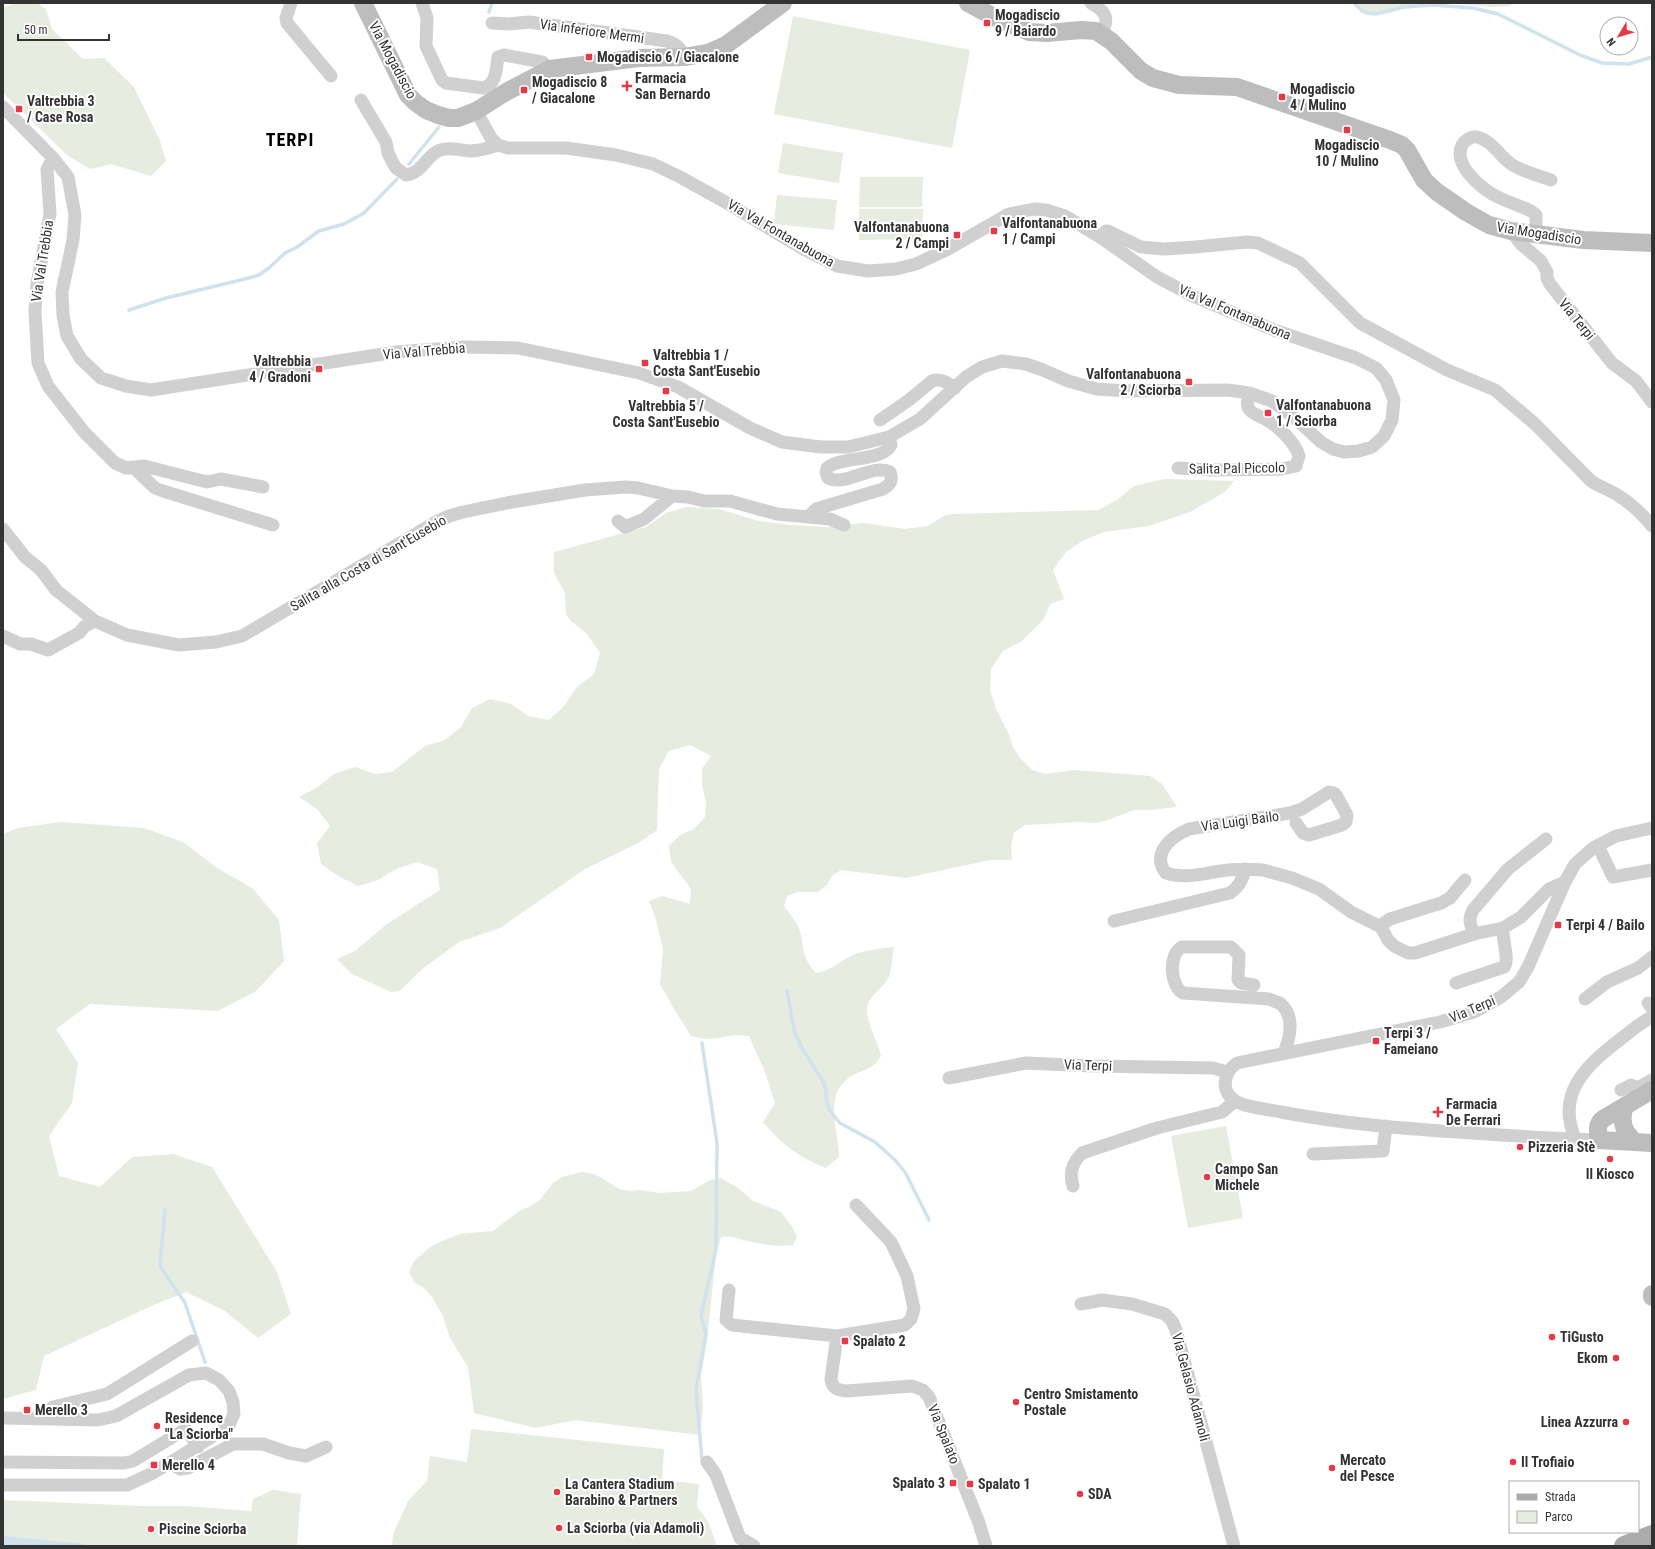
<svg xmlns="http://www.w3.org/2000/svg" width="1655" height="1549" viewBox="0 0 1655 1549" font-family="'Roboto Condensed',sans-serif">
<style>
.green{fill:#e6ecdf}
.water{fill:#cfe2ee}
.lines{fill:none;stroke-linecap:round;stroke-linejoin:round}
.stream{stroke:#cfe2ee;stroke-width:3.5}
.street{stroke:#d0d0d0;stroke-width:13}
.secondary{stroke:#bdbdbd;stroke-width:18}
.primary{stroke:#ababab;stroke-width:20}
.poi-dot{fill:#e63946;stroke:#fff;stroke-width:1.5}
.labels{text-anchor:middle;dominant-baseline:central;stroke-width:4;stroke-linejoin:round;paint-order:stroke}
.poi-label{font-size:14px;font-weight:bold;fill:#333;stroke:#fff;text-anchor:start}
.street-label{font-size:14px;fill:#333;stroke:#fff}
.district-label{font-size:18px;font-weight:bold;letter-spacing:1px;fill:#000;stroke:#fff}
</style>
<rect width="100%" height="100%" fill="#fff"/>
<!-- green -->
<path class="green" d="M 15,3 L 37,3 L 46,9 L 52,29 L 83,59 L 104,58 L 134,87 L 160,141 L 166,161 L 151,176 L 111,164 L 90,169 L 67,155 L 3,93 L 3,8 Z
M 1352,3 L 1512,3 L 1511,6 L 1493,7 L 1447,3 L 1374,13 L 1363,11 Z
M 793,16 L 970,50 L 952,148 L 774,114 Z
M 783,143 L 843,153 L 839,183 L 778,173 Z
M 860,177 L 923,177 L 922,207 L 859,207 Z
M 777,195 L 837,200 L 834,230 L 774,224 Z
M 859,209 L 923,209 L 922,239 L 859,240 Z
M 1165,479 L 1234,481 L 1225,492 L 1190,512 L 1149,526 L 1104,532 L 1084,540 L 1066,552 L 1053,570 L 1064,599 L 1050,604 L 1044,619 L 1022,641 L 1003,651 L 991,669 L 990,690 L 996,709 L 1009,735 L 1013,747 L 1020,758 L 1032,770 L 1045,774 L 1075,770 L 1150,776 L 1162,784 L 1177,807 L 1149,810 L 1134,810 L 1108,820 L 1095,823 L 1081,822 L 1025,825 L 1014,833 L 1011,846 L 1012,860 L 990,860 L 906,878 L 841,870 L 832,876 L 827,885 L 818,892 L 797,892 L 787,896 L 784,906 C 788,912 793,918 797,924 C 806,943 799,955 816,973 C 831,971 840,961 853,955 C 862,951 883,948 894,947 C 892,955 892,966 890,974 C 884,992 862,995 868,1018 C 871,1031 878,1043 881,1056 C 878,1060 875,1065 871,1067 C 862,1072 853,1073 846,1080 C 824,1099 839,1133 839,1157 L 826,1168 C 801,1159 780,1143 763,1122 L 775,1103 L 765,1072 L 749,1036 L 734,1035 L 719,1038 L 705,1039 L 691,1036 L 674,1009 L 660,984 L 663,949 L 655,916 L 649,901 L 663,896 L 690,904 L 691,889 L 671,862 L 669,846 L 680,835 L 694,829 L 705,817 L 706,801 L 702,785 L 702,769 L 711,756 L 690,745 L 669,751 L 659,769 L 657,830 L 640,842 L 585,869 L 500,928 L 459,942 L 421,970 L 400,991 L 391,992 L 352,974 L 337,959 L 355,951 L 387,924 L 440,890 L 437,869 L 417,862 L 396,869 L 378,880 L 358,886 L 338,876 L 321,864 L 317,843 L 330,826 L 317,809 L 299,797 L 318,787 L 334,774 L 355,767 L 375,774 L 392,772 L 425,746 L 445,740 L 461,727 L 472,708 L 490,699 L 511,704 L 528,716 L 549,720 L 564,706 L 577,687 L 594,674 L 600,653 L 587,634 L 571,621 L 566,614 L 565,593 L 554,573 L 554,552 L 646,527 L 666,513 L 686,507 L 719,509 L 759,521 L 791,525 L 826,527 L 864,523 L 905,529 L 927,526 L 946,515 L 953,514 L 1098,510 L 1117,500 L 1134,486 Z
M 61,822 L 144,828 L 183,842 L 217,868 L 252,888 L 279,920 L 284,961 L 256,991 L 218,1011 L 90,1004 L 56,1029 L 78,1063 L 72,1103 L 49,1136 L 59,1176 L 100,1187 L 132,1157 L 173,1154 L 212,1167 L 277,1272 L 291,1314 L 258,1338 L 225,1311 L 186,1292 L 149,1307 L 44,1356 L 36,1390 L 3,1399 L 3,834 L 18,828 Z
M 1226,1126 L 1243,1218 L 1188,1228 L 1171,1136 Z
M 582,1172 L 593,1174 L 602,1178 L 619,1189 L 629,1191 L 639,1190 L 660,1193 L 691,1191 L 710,1180 L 721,1178 L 738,1188 L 753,1201 L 781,1212 L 793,1228 L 797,1237 L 793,1245 C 780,1247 765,1245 752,1242 C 741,1240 733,1235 721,1237 L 716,1255 L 707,1340 L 701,1377 L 703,1407 L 700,1435 L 575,1420 L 536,1428 L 474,1413 L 468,1367 L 450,1338 L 443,1316 L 432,1297 L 424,1288 L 414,1282 L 409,1272 L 413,1262 L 430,1247 L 440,1242 L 460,1234 L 493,1231 L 519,1211 L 529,1207 L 539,1201 L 553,1183 L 562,1177 Z
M 471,1429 L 664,1449 L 662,1480 L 699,1484 L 697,1507 L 708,1521 L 717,1546 L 392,1546 L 393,1534 L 408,1501 L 427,1481 L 430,1456 L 467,1462 Z
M 273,1490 L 301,1494 L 297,1546 L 3,1546 L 3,1500 L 142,1506 L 185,1506 L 251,1511 L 253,1499 Z"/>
<!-- water -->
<path class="water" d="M 3,1536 L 85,1544 L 85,1546 L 3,1546 Z"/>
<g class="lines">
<!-- stream -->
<path class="stream" d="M 1354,3 L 1362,11 L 1367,13 L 1376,14 L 1404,7 L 1433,5 L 1473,8 L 1498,14 L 1580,55 L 1602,63 L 1629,64 L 1652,57
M 489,12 L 492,3
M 409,164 L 439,127
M 129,310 L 166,298 L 245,279 L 259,275 L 269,268 L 285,253 L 297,247 L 319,231 L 344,224 L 364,213 L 397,179
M 787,991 L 794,1030 L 801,1046 L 823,1082 L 826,1089 L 826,1099 L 830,1111 L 840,1123 L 875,1142 L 895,1160 L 905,1172 L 929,1220
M 702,1043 L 717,1143 L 716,1249 L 701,1316 L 706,1334 L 696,1389 L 702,1461
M 165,1209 L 160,1266 L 185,1303 L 205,1362"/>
<!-- street -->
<path class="street" d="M 291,3 L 286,18 L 287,23 L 331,76
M 422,3 L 427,18 L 426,46 L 442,80 L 446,83 L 483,88 C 497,84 496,69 498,57 L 504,55 L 542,62 L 550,69
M 1091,3 C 1107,12 1109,18 1102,34
M 492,23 L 509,24 L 529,22 L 667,41 C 677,44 680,47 684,57
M 361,100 L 386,142 L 388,153 L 393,163 L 396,168 L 406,175 C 423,173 425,156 440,150 C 451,146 460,151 470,151 C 480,151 489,148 498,145
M 3,107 L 53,158 L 68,177 L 75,215 L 73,240 L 62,292 L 63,315 L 67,336 L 81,359 L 101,378 L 126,386 L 151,390 L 396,352 L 464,347 L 518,348 L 639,373 L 678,387 L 750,428 L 782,442 L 821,447 L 848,447 L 889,437 L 920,419 L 966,377 L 982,367 L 1002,361 L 1026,364 L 1043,370 L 1068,381 L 1097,389 L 1127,391 L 1228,390 L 1249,393 L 1272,401 L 1296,419 L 1321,442 L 1333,449 L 1344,452 L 1359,451 L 1372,447 L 1384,436 L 1392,420 L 1394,400 L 1386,380 L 1376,368 L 1356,358 L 1274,330 L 1193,296 L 1157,277 L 1100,237 L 1065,216 L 1046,210 L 1034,209 L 1009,214 L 946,250 L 916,264 L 896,269 L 868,271 L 837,266 L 805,250 L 727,203 L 680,177 L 653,164 L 616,155 L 566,148 L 508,148 L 498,145 L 491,138 L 476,111
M 53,158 L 47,169 L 50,214 L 37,284 L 35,311 L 38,363 L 48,386 L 84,432 L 115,463 L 126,468 L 144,466 L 207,482 L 221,479 L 263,487
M 1511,231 L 1521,244 L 1541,261 L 1547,272 L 1547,278 L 1550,284 L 1604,353 L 1612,363 L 1636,381 L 1652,402
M 1536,233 L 1536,215 L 1531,211 C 1519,205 1504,201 1492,194 C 1478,185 1453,164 1462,145 C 1465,140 1472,136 1477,137 C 1491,140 1500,156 1511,164 C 1521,171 1539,176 1551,180
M 1100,237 L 1106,231 L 1108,231 L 1141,247 L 1164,249 L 1195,247 L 1247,242 L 1258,243 L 1300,263 L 1360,323 L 1447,370 L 1495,390 L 1535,424 L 1591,481 C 1600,487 1610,490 1619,496 C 1632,504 1642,514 1652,526
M 880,420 L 909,400 L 932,381 C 941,378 948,383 955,388
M 134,468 L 155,488 L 163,491 L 273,525
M 1178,468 L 1212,470 L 1282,469 L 1296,466 L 1299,456 C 1295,442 1278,426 1265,419 C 1260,416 1252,414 1249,409 C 1246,405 1248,398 1249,393
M 809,516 L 816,509 L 883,489 C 891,484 893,480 890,472 C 873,463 845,487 828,478 L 826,472 L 827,468 C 839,456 883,462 891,445 L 889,437
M 618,521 L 625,527 L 644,519 L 672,496
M 3,529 L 25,557 L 41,570 L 56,590 L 95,621 L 127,635 L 179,645 L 216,642 L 242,636 L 434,523 L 449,516 L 463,512 L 512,502 L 585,490 L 625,487 L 638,488 L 672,496 L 688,497 L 704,501 L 730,501 L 777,514 L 830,519 L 844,525
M 3,636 L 20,644 L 31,644 L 48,650 L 79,633 L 85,626 L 95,621
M 1296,823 L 1303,833 L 1309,835 L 1342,825 L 1346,822 L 1347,815 L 1336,795 L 1334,793 L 1329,792 L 1302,809 L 1290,813 L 1189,829 C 1172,836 1150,854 1166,873 C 1185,880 1208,872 1228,870 C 1239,869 1251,869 1263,870 L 1292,878 L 1319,889 L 1351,912 L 1381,927 L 1388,940 L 1394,946 L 1408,953 L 1415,953 L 1474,934 L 1503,928 L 1521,917 L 1549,889 L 1565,882
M 1600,844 L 1600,850 L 1613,877 L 1652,870
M 1114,921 L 1230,893 C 1239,887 1243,880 1245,869
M 1381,927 L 1384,923 L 1390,919 L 1441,903 L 1450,898 L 1465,880
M 1474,934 C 1470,924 1468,919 1473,910 L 1508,869 L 1546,839
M 1456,983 L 1504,967 C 1510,960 1502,940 1503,928
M 1254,985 L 1241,983 L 1238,980 L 1239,955 L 1231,947 L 1182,947 C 1168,954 1170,986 1183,993 L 1269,999 C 1273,1001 1278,1002 1281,1004 C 1295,1017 1290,1038 1284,1053
M 1585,999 L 1607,982 L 1638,968 L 1652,957
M 1648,1003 L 1652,1008
M 949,1078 L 1026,1063 L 1093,1066 L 1213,1068 L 1227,1072
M 1621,1090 L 1631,1085 L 1638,1088 L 1652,1080
M 1576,1140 C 1554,1093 1588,1064 1622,1038 C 1631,1031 1641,1022 1652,1017
M 1599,1140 C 1557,1139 1514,1136 1472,1133 C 1408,1129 1344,1124 1281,1112 C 1268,1109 1245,1108 1234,1100 C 1220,1090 1224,1072 1237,1063 L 1440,1022 L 1474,1012 L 1501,997 L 1519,982 L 1528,967 L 1565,882 L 1575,864 L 1593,848 L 1616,836 L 1652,828
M 1313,1154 L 1383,1151 L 1386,1126
M 1073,1186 C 1069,1173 1072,1163 1082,1153 L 1157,1128 L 1222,1112 L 1235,1101
M 729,1290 L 726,1320 L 732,1325 L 837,1336 L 905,1325 L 911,1319 L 914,1309 L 907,1276 L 891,1242 L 856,1205
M 1081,1304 L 1102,1300 L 1132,1304 L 1165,1314 L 1172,1321 L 1176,1330 L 1234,1546
M 837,1336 L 831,1379 C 832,1388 837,1390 846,1391 L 912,1386 L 923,1390 L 929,1397 L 979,1523 L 986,1546
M 3,1418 L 98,1420 L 116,1416 L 189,1375 L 206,1373 L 219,1380 L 229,1391 L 233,1402 L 234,1414 L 228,1427 L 153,1473 L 127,1485 L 3,1485
M 46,1418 L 47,1412 L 53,1407 L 107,1394 L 192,1341
M 3,1462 L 124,1463 L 133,1461 L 186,1429 L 198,1447
M 707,1462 L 716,1475 L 740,1538 L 754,1546
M 170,1463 L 180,1469 L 188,1468 L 233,1444 L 263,1444 L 289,1453 L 306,1456 L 326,1447"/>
<!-- secondary -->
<path class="secondary" d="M 363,3 L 408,95 L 416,103 L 426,110 L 438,115 L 449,118 L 458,118 L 476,111 L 506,92 L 550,69 L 639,58 L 684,57 L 708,53 L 726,45 L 783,3
M 968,3 L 994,17 L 1029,32 L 1047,33 L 1081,30 L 1096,31 L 1111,41 L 1141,71 L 1153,78 L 1179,85 L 1237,87 L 1390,140 L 1402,145 L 1407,150 L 1424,180 L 1437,192 L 1466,212 L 1489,225 L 1511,231 L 1583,240 L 1652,243
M 1652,1090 L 1603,1119 C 1596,1124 1598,1132 1599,1140 L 1652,1143
M 1625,1106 C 1620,1119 1623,1132 1634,1141
M 1652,1294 L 1652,1297"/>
<!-- primary -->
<path class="primary" d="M 1624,1546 L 1652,1535"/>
</g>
<!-- markers -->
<g class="poi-dot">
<rect x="983" y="19" width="8" height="8" rx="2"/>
<rect x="585" y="53" width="8" height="8" rx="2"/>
<path d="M625 80h4v4h4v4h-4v4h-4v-4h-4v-4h4z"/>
<rect x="520" y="86" width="8" height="8" rx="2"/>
<rect x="1278" y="93" width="8" height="8" rx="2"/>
<rect x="15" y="105" width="8" height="8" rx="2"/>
<rect x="1343" y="126" width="8" height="8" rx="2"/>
<rect x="990" y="227" width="8" height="8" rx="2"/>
<rect x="953" y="231" width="8" height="8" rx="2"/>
<rect x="641" y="359" width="8" height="8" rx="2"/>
<rect x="315" y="365" width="8" height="8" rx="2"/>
<rect x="1185" y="378" width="8" height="8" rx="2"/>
<rect x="662" y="387" width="8" height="8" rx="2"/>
<rect x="1264" y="409" width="8" height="8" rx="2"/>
<rect x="1554" y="921" width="8" height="8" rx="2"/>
<rect x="1372" y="1037" width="8" height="8" rx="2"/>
<path d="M1436 1106h4v4h4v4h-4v4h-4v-4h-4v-4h4z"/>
<circle cx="1520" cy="1147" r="4"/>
<circle cx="1610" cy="1159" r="4"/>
<circle cx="1207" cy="1177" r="4"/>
<circle cx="1552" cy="1337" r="4"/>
<rect x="841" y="1337" width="8" height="8" rx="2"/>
<circle cx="1616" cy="1358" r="4"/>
<circle cx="1016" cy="1402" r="4"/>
<rect x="23" y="1406" width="8" height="8" rx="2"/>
<circle cx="1626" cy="1422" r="4"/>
<circle cx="157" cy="1426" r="4"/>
<circle cx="1513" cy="1462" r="4"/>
<rect x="150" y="1461" width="8" height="8" rx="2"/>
<circle cx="1332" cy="1468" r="4"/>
<rect x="949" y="1479" width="8" height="8" rx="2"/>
<rect x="966" y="1480" width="8" height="8" rx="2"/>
<circle cx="557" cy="1492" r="4"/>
<circle cx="1080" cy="1494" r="4"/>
<circle cx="559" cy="1528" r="4"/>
<circle cx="151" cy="1529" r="4"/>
</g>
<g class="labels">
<!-- poi labels -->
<g class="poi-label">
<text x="995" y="15">Mogadiscio<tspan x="995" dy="16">9 / Baiardo</tspan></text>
<text x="597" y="57">Mogadiscio 6 / Giacalone</text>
<text x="635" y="78">Farmacia<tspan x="635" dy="16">San Bernardo</tspan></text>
<text x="532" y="82">Mogadiscio 8<tspan x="532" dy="16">/ Giacalone</tspan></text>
<text x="1290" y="89">Mogadiscio<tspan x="1290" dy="16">4 / Mulino</tspan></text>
<text x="27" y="101">Valtrebbia 3<tspan x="27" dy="16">/ Case Rosa</tspan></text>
<text x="1347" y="145" text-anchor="middle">Mogadiscio<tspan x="1347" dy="16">10 / Mulino</tspan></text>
<text x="1002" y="223">Valfontanabuona<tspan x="1002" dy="16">1 / Campi</tspan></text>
<text x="949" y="227" text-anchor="end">Valfontanabuona<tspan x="949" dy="16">2 / Campi</tspan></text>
<text x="653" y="355">Valtrebbia 1 /<tspan x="653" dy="16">Costa Sant'Eusebio</tspan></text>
<text x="311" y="361" text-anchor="end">Valtrebbia<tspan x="311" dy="16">4 / Gradoni</tspan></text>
<text x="1181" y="374" text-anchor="end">Valfontanabuona<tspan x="1181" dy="16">2 / Sciorba</tspan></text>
<text x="1276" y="405">Valfontanabuona<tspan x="1276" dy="16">1 / Sciorba</tspan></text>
<text x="666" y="406" text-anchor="middle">Valtrebbia 5 /<tspan x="666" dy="16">Costa Sant'Eusebio</tspan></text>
<text x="1566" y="925">Terpi 4 / Bailo</text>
<text x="1384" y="1033">Terpi 3 /<tspan x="1384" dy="16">Fameiano</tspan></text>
<text x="1446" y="1104">Farmacia<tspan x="1446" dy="16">De Ferrari</tspan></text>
<text x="1528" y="1147">Pizzeria Stè</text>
<text x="1215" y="1169">Campo San<tspan x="1215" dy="16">Michele</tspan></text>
<text x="1610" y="1174" text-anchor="middle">Il Kiosco</text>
<text x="1560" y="1337">TiGusto</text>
<text x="853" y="1341">Spalato 2</text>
<text x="1608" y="1358" text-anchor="end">Ekom</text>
<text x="1024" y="1394">Centro Smistamento<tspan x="1024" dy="16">Postale</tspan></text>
<text x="35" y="1410">Merello 3</text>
<text x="165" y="1418">Residence<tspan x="165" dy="16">"La Sciorba"</tspan></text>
<text x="1618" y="1422" text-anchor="end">Linea Azzurra</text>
<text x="1340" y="1460">Mercato<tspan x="1340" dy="16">del Pesce</tspan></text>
<text x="1521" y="1462">Il Trofiaio</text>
<text x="162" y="1465">Merello 4</text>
<text x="945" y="1483" text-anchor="end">Spalato 3</text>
<text x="565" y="1484">La Cantera Stadium<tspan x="565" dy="16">Barabino &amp; Partners</tspan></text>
<text x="978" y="1484">Spalato 1</text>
<text x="1088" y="1494">SDA</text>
<text x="567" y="1528">La Sciorba (via Adamoli)</text>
<text x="159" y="1529">Piscine Sciorba</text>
</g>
<!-- street labels -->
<g class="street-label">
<text transform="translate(592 31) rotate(8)">Via inferiore Mermi</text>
<text transform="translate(393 60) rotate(62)">Via Mogadiscio</text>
<text transform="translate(781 233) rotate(30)">Via Val Fontanabuona</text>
<text transform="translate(1539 233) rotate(9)">Via Mogadiscio</text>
<text transform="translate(42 261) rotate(-81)">Via Val Trebbia</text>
<text transform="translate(1235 312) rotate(23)">Via Val Fontanabuona</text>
<text transform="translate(1577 319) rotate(51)">Via Terpi</text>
<text transform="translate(424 351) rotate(-5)">Via Val Trebbia</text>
<text transform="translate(1237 468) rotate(-1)">Salita Pal Piccolo</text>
<text transform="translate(368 563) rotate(-30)">Salita alla Costa di Sant'Eusebio</text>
<text transform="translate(1240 821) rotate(-8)">Via Luigi Bailo</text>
<text transform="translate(1472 1009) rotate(-23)">Via Terpi</text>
<text transform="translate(1088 1065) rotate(2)">Via Terpi</text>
<text transform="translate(1191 1387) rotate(75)">Via Gelasio Adamoli</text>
<text transform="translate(944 1434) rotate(68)">Via Spalato</text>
</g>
<!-- district labels -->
<g class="district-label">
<text x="290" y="139">TERPI</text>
</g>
</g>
<!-- border -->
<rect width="1655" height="1549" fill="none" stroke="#333333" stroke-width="8"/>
<!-- legend -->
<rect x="1509" y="1481" width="130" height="52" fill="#ffffff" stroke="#adadad"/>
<rect x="1517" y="1494" width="20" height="6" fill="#ababab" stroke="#adadad"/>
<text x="1545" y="1501" font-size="12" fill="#333333">Strada</text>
<rect x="1517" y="1511" width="20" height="12" fill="#e6ecdf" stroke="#adadad"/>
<text x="1545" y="1521" font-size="12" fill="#333333">Parco</text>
<!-- north arrow -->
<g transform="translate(1619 36) rotate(232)"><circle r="19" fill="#ffffff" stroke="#adadad"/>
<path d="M0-3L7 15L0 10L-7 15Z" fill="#e63946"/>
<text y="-6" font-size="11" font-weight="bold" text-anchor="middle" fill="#333333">N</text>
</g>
<!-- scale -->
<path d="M18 34v6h91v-6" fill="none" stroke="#333333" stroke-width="2"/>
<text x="24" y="34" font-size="12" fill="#333333" stroke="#ffffff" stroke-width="3" paint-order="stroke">50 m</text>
</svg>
